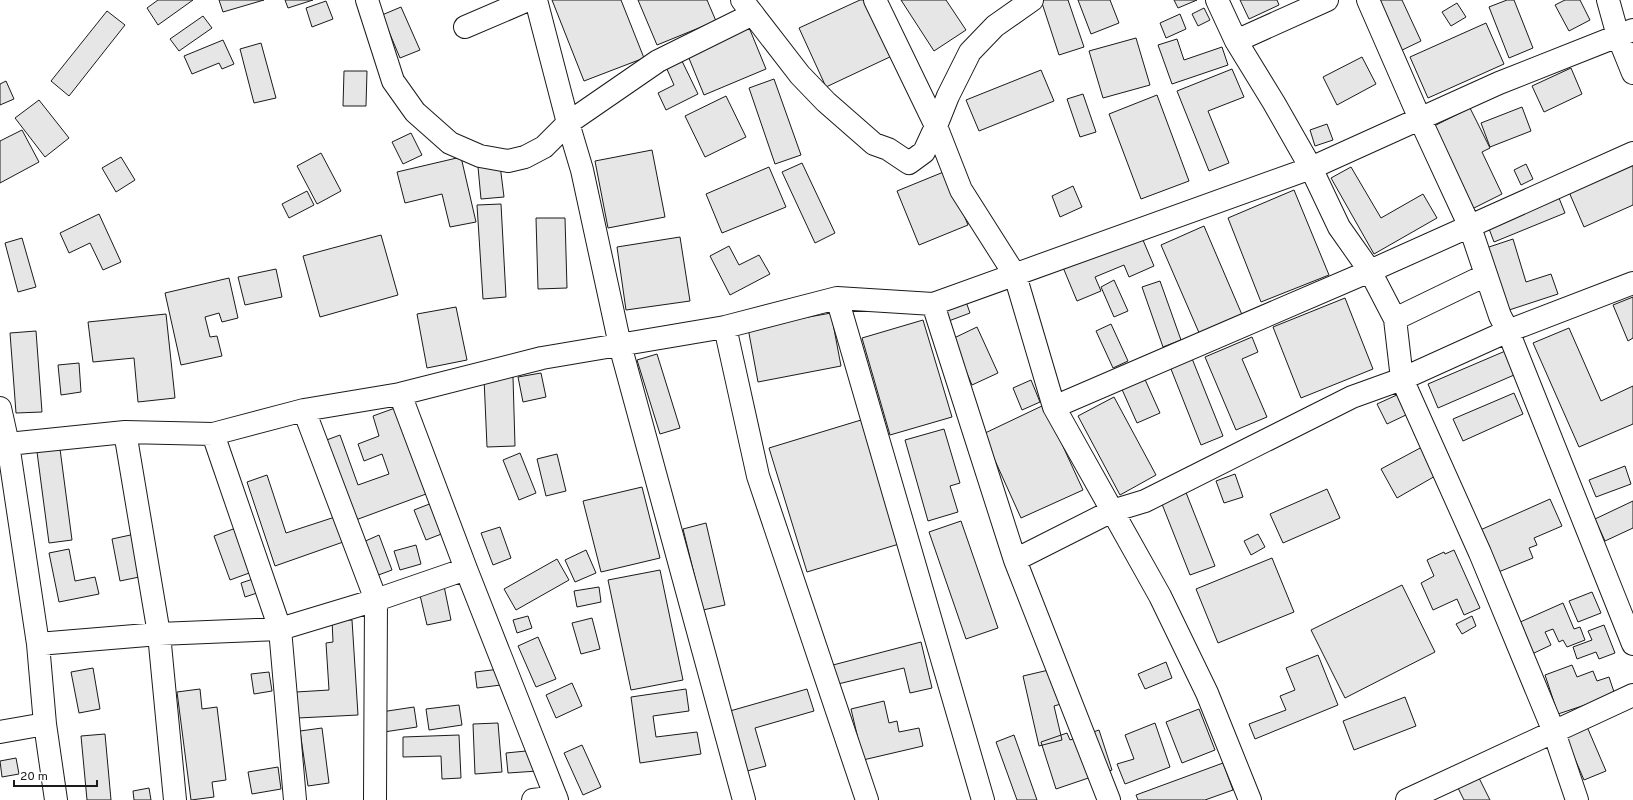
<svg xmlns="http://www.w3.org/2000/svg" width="1633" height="800" viewBox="0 0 1633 800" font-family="Overpass,sans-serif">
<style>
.building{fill:#e6e6e6;stroke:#1a1a1a}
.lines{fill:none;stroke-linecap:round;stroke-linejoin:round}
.street-casing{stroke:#1a1a1a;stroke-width:24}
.street{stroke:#fff;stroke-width:22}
</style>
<rect width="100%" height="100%" fill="#fff"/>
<!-- building -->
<path class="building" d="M 158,0 L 193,0 L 158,25 L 147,8 Z
M 219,0 L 264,0 L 223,12 Z
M 285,0 L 313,0 L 288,8 Z
M 552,0 L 621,0 L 644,58 L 584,81 Z
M 638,0 L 707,0 L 716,21 L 657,45 Z
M 860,0 L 869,0 L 894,55 L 826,87 L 799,28 Z
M 901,0 L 946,0 L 966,30 L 934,51 Z
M 1041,0 L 1068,0 L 1084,47 L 1059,55 Z
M 1078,0 L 1110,0 L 1119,23 L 1091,34 Z
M 1174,0 L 1197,0 L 1178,8 Z
M 1240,0 L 1277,0 L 1279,5 L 1249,19 Z
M 1374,0 L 1402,0 L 1421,41 L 1398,52 Z
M 1507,0 L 1514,0 L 1533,48 L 1509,58 L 1489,7 Z
M 1565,0 L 1580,0 L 1590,20 L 1569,31 L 1555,5 Z
M 326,1 L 333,19 L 312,27 L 306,8 Z
M 1457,3 L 1466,17 L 1451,26 L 1442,12 Z
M 401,7 L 420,50 L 400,58 L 382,15 Z
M 1204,8 L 1210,20 L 1198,26 L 1192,14 Z
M 107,11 L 125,25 L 69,96 L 51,81 Z
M 1180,14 L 1186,29 L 1166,38 L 1160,23 Z
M 203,16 L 212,28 L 179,51 L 170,39 Z
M 1486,23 L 1504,64 L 1428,98 L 1410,57 Z
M 748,25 L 766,69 L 704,95 L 686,51 Z
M 1136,38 L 1150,85 L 1103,98 L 1089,51 Z
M 1177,39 L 1184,60 L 1222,47 L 1228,65 L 1172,84 L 1158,45 Z
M 223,40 L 234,64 L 222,69 L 219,63 L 192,74 L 184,56 Z
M 261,43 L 276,98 L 254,103 L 240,49 Z
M 1362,57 L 1376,84 L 1337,105 L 1323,77 Z
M 681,59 L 698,94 L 666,110 L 658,93 L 674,85 L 666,67 Z
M 1571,68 L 1582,94 L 1544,112 L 1532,86 Z
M 1232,69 L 1244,97 L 1208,111 L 1229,163 L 1209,171 L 1177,91 Z
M 1041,70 L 1054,101 L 979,131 L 966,100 Z
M 344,71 L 367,71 L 366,106 L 343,106 Z
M 774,79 L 801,155 L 775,164 L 749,88 Z
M 6,81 L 14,99 L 0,105 L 0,84 Z
M 1083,94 L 1096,132 L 1080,137 L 1067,99 Z
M 1157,95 L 1189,181 L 1141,199 L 1109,114 Z
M 726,96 L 746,137 L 705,157 L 685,116 Z
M 39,100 L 69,138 L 45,157 L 15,118 Z
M 1522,107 L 1531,131 L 1490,147 L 1481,123 Z
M 1470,108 L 1490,148 L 1482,152 L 1502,194 L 1470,210 L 1430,128 Z
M 1327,124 L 1333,140 L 1315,146 L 1310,130 Z
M 22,130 L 39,162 L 0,183 L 0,141 Z
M 411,133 L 422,155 L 403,164 L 392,142 Z
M 652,150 L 665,217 L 608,228 L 595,161 Z
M 321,153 L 341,191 L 317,204 L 297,166 Z
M 121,157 L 135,180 L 116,192 L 102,168 Z
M 461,157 L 476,222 L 450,227 L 442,194 L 405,203 L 397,172 Z
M 802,163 L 835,233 L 815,243 L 782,172 Z
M 1633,163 L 1633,205 L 1584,227 L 1569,192 Z
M 1526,164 L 1533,179 L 1521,185 L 1514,170 Z
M 500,165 L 504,197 L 481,199 L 478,167 Z
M 769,167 L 786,207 L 722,233 L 706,194 Z
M 1351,167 L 1381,218 L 1423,194 L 1437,218 L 1374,254 L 1331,178 Z
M 946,171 L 968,225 L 919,245 L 897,191 Z
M 1073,186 L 1082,207 L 1060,217 L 1052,196 Z
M 1294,190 L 1329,275 L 1261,302 L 1228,218 Z
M 307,191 L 314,205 L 289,218 L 282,204 Z
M 1559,198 L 1565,213 L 1494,242 L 1488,226 Z
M 501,204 L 506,297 L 483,299 L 477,205 Z
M 99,214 L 121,262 L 103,270 L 90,243 L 69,253 L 60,233 Z
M 536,218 L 565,218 L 567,288 L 538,289 Z
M 1204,226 L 1243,317 L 1200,335 L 1161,245 Z
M 1140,233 L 1154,266 L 1129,277 L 1124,265 L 1095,277 L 1101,291 L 1077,301 L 1062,265 Z
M 381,235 L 398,295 L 320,317 L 303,256 Z
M 680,237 L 690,301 L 626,310 L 617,247 Z
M 22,238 L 36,287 L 18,292 L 5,243 Z
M 1513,239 L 1526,282 L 1551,274 L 1558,294 L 1503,312 L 1483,249 Z
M 729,246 L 739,265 L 759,255 L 770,274 L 730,295 L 710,256 Z
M 276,269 L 282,297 L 245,305 L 238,277 Z
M 229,278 L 238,318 L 222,322 L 219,313 L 205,317 L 210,337 L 217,336 L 222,356 L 181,365 L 165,293 Z
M 1114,280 L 1128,311 L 1114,317 L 1101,287 Z
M 1160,281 L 1181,340 L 1163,347 L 1142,287 Z
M 964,296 L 970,313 L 946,322 L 940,306 Z
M 1633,297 L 1633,338 L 1628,341 L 1613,305 Z
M 1345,298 L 1373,369 L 1301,398 L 1273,327 Z
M 456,307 L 467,360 L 427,368 L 417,314 Z
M 831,313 L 841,366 L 758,382 L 748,328 Z
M 166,314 L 175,398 L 138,402 L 134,358 L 93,362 L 88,322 Z
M 923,320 L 952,417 L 890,435 L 862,338 Z
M 1111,324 L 1128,361 L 1113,368 L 1096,331 Z
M 977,327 L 998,373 L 972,385 L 952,339 Z
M 1569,328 L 1601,401 L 1633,386 L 1633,424 L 1579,447 L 1533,343 Z
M 36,331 L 42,412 L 16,413 L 10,333 Z
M 1252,337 L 1258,352 L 1242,359 L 1267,417 L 1236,430 L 1205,357 Z
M 1510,349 L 1521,372 L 1438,408 L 1428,384 Z
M 657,354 L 680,428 L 660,434 L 637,360 Z
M 1191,356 L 1223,436 L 1201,445 L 1169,364 Z
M 79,363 L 81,392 L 61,395 L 58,365 Z
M 541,373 L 546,397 L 523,402 L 518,377 Z
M 1143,375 L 1160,413 L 1137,423 L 1120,385 Z
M 513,377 L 515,446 L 487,447 L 484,378 Z
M 1031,380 L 1040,402 L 1022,410 L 1013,388 Z
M 1514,393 L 1523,414 L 1463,441 L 1453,419 Z
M 1399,394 L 1408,414 L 1387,424 L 1377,404 Z
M 1114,397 L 1156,475 L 1120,495 L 1078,416 Z
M 1044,405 L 1083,490 L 1021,518 L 983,434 Z
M 395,408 L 426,494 L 353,521 L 324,441 L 340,435 L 358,485 L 389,474 L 382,454 L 364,461 L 358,444 L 379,436 L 373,416 Z
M 861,420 L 899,544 L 807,572 L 769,448 Z
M 944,429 L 960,483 L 950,486 L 958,512 L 928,521 L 905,440 Z
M 1422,447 L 1437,475 L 1397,498 L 1381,469 Z
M 60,449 L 72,540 L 49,543 L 37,452 Z
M 520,453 L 536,493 L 519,500 L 503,460 Z
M 557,454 L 566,491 L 546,496 L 537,459 Z
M 1625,466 L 1631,484 L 1596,497 L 1589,480 Z
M 1235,474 L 1243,497 L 1224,503 L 1216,481 Z
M 267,475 L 286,533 L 338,516 L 346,541 L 275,566 L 247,482 Z
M 642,487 L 660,558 L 601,572 L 583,501 Z
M 1327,489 L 1340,518 L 1283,543 L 1270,514 Z
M 1185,490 L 1215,566 L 1190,575 L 1160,499 Z
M 1550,499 L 1562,526 L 1534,538 L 1537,545 L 1529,548 L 1533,558 L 1496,573 L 1478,531 Z
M 1633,501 L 1633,528 L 1605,541 L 1595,519 Z
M 432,503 L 444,533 L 426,540 L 414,510 Z
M 961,521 L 998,628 L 966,639 L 929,532 Z
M 706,523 L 725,605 L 703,610 L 683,529 Z
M 500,527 L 511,558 L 493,565 L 481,533 Z
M 236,528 L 252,572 L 230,580 L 214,536 Z
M 135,534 L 144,576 L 120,581 L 112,539 Z
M 1258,534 L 1265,547 L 1251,555 L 1244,541 Z
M 379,535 L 392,570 L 373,577 L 361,543 Z
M 416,545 L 421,564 L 400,570 L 394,551 Z
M 69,549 L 75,581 L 95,577 L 99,594 L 59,602 L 49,553 Z
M 586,550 L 596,573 L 575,582 L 565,560 Z
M 1454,550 L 1480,608 L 1464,615 L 1457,599 L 1433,610 L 1421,583 L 1434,576 L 1427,560 L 1444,552 L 1445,554 Z
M 1272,558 L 1294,612 L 1218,643 L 1196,589 Z
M 557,559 L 569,580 L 516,610 L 504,589 Z
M 660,570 L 683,680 L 631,690 L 608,580 Z
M 256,578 L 260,592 L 245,597 L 241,583 Z
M 1402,585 L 1435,652 L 1345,698 L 1311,630 Z
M 444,586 L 451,620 L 427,625 L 419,591 Z
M 599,587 L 601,602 L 577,607 L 574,591 Z
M 1592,592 L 1601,613 L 1578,622 L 1569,601 Z
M 1563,603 L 1574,629 L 1580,627 L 1585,640 L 1567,647 L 1563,640 L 1559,642 L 1553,629 L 1545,632 L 1551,645 L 1532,654 L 1518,623 Z
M 528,616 L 532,628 L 517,633 L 513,620 Z
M 1472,616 L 1476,626 L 1462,634 L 1456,624 Z
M 592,618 L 600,649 L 581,654 L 572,623 Z
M 332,620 L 352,620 L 358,715 L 298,718 L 296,692 L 329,690 L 326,643 L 333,642 Z
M 1604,625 L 1615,653 L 1599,659 L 1596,652 L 1577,659 L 1573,647 L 1592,640 L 1588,631 Z
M 538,637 L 556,679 L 536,687 L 518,646 Z
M 921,642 L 932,688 L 910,693 L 904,668 L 838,684 L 833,665 Z
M 1318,655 L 1338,705 L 1255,739 L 1249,724 L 1286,710 L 1280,696 L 1295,690 L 1286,668 Z
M 1166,662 L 1172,678 L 1145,689 L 1138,674 Z
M 1572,665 L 1577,677 L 1593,671 L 1597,681 L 1609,677 L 1615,695 L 1558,714 L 1545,675 Z
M 93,668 L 100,709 L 79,713 L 71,672 Z
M 500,669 L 501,685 L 477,688 L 475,672 Z
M 1053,669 L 1061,704 L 1054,706 L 1062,740 L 1039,746 L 1023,676 Z
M 269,672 L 272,691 L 254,694 L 251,674 Z
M 572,683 L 582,706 L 556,718 L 546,695 Z
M 200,689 L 202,709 L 217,707 L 226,780 L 212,782 L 214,797 L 191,800 L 177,692 Z
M 686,689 L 689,711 L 653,716 L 656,737 L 697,732 L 701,754 L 640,763 L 631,697 Z
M 807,689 L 814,711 L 755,728 L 766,766 L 747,771 L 730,711 Z
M 1405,697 L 1416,726 L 1354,750 L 1343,721 Z
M 884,701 L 889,723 L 897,721 L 899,732 L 919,728 L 923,746 L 863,760 L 851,709 Z
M 459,705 L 462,725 L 429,730 L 426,709 Z
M 414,707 L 417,727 L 384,732 L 381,712 Z
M 1199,709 L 1215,750 L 1182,763 L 1166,722 Z
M 1585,722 L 1606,771 L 1584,780 L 1563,731 Z
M 498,723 L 502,772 L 475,774 L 473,724 Z
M 1155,723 L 1170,767 L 1125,784 L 1117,764 L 1134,759 L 1125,735 Z
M 322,728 L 329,783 L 308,786 L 300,731 Z
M 1099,730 L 1112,770 L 1056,789 L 1041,742 L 1067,733 L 1070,740 Z
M 105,734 L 111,800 L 87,800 L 81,736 Z
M 459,735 L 461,778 L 442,779 L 441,756 L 403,757 L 403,737 Z
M 1014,735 L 1037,800 L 1017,800 L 996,742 Z
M 582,745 L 601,787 L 583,795 L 564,753 Z
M 536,750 L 538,771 L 508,773 L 506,753 Z
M 16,758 L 19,774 L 2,777 L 0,761 Z
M 1223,763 L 1233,790 L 1205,800 L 1138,800 L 1136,795 Z
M 278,767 L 281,789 L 252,794 L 248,772 Z
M 1479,778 L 1490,800 L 1464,800 L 1458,788 Z
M 149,788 L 151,800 L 134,800 L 133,791 Z"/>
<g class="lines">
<!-- street casing -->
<g class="street-casing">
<path id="street" d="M 367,0 L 393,81 L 415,112 L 450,143 L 480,156 L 508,161 L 525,157 L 544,147 L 568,123 L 658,61 L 753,14
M 536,0 L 568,123 L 582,170 L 620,345 L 744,800
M 742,0 L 800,75 L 826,102 L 874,144 L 888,149 L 909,163 L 924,152 L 936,126 L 948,96 L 970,52 L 995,26 L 1032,0
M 875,0 L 936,126 L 961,190 L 1015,275 L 1054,407 L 1160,596 L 1207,693 L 1250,800
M 1217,0 L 1236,41 L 1274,103 L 1311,168 L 1339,227 L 1370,271 L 1395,319 L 1402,379 L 1480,553 L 1554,732 L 1577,800
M 1368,0 L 1420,119 L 1470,227 L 1500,316 L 1508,331 L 1633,644
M 1608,0 L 1618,36 L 1633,73
M 465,27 L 528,0
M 1236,41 L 1327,0
M 837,298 L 983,800
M 933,304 L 1015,560 L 1109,800
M 1395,319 L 1486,275
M 725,327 L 758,476 L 867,800
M 400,394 L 466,569 L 557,800
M 1054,407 L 1370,271 L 1633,153
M 0,408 L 8,444 L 38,644 L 45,724 L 56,800
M 304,410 L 376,600 L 375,800
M 125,432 L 159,634 L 175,800
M 213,434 L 280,629 L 295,800
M 8,444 L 125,432 L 213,434 L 304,410 L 400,394 L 542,358 L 725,327 L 837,298 L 933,304 L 1311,168 L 1499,83 L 1633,30
M 1015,560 L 1112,511 L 1145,501 L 1352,397 L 1402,379 L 1508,331 L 1633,283
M 38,644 L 159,634 L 280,629 L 376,600 L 466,569
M 0,732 L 45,724
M 533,800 L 556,797
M 1407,800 L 1633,695"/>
</g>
<!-- street -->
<use href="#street" class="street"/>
</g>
<!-- scale -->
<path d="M14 780v6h83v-6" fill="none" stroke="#1a1a1a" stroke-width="2"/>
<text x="20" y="780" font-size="12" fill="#1a1a1a" stroke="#ffffff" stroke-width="3" paint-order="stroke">20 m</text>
</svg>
